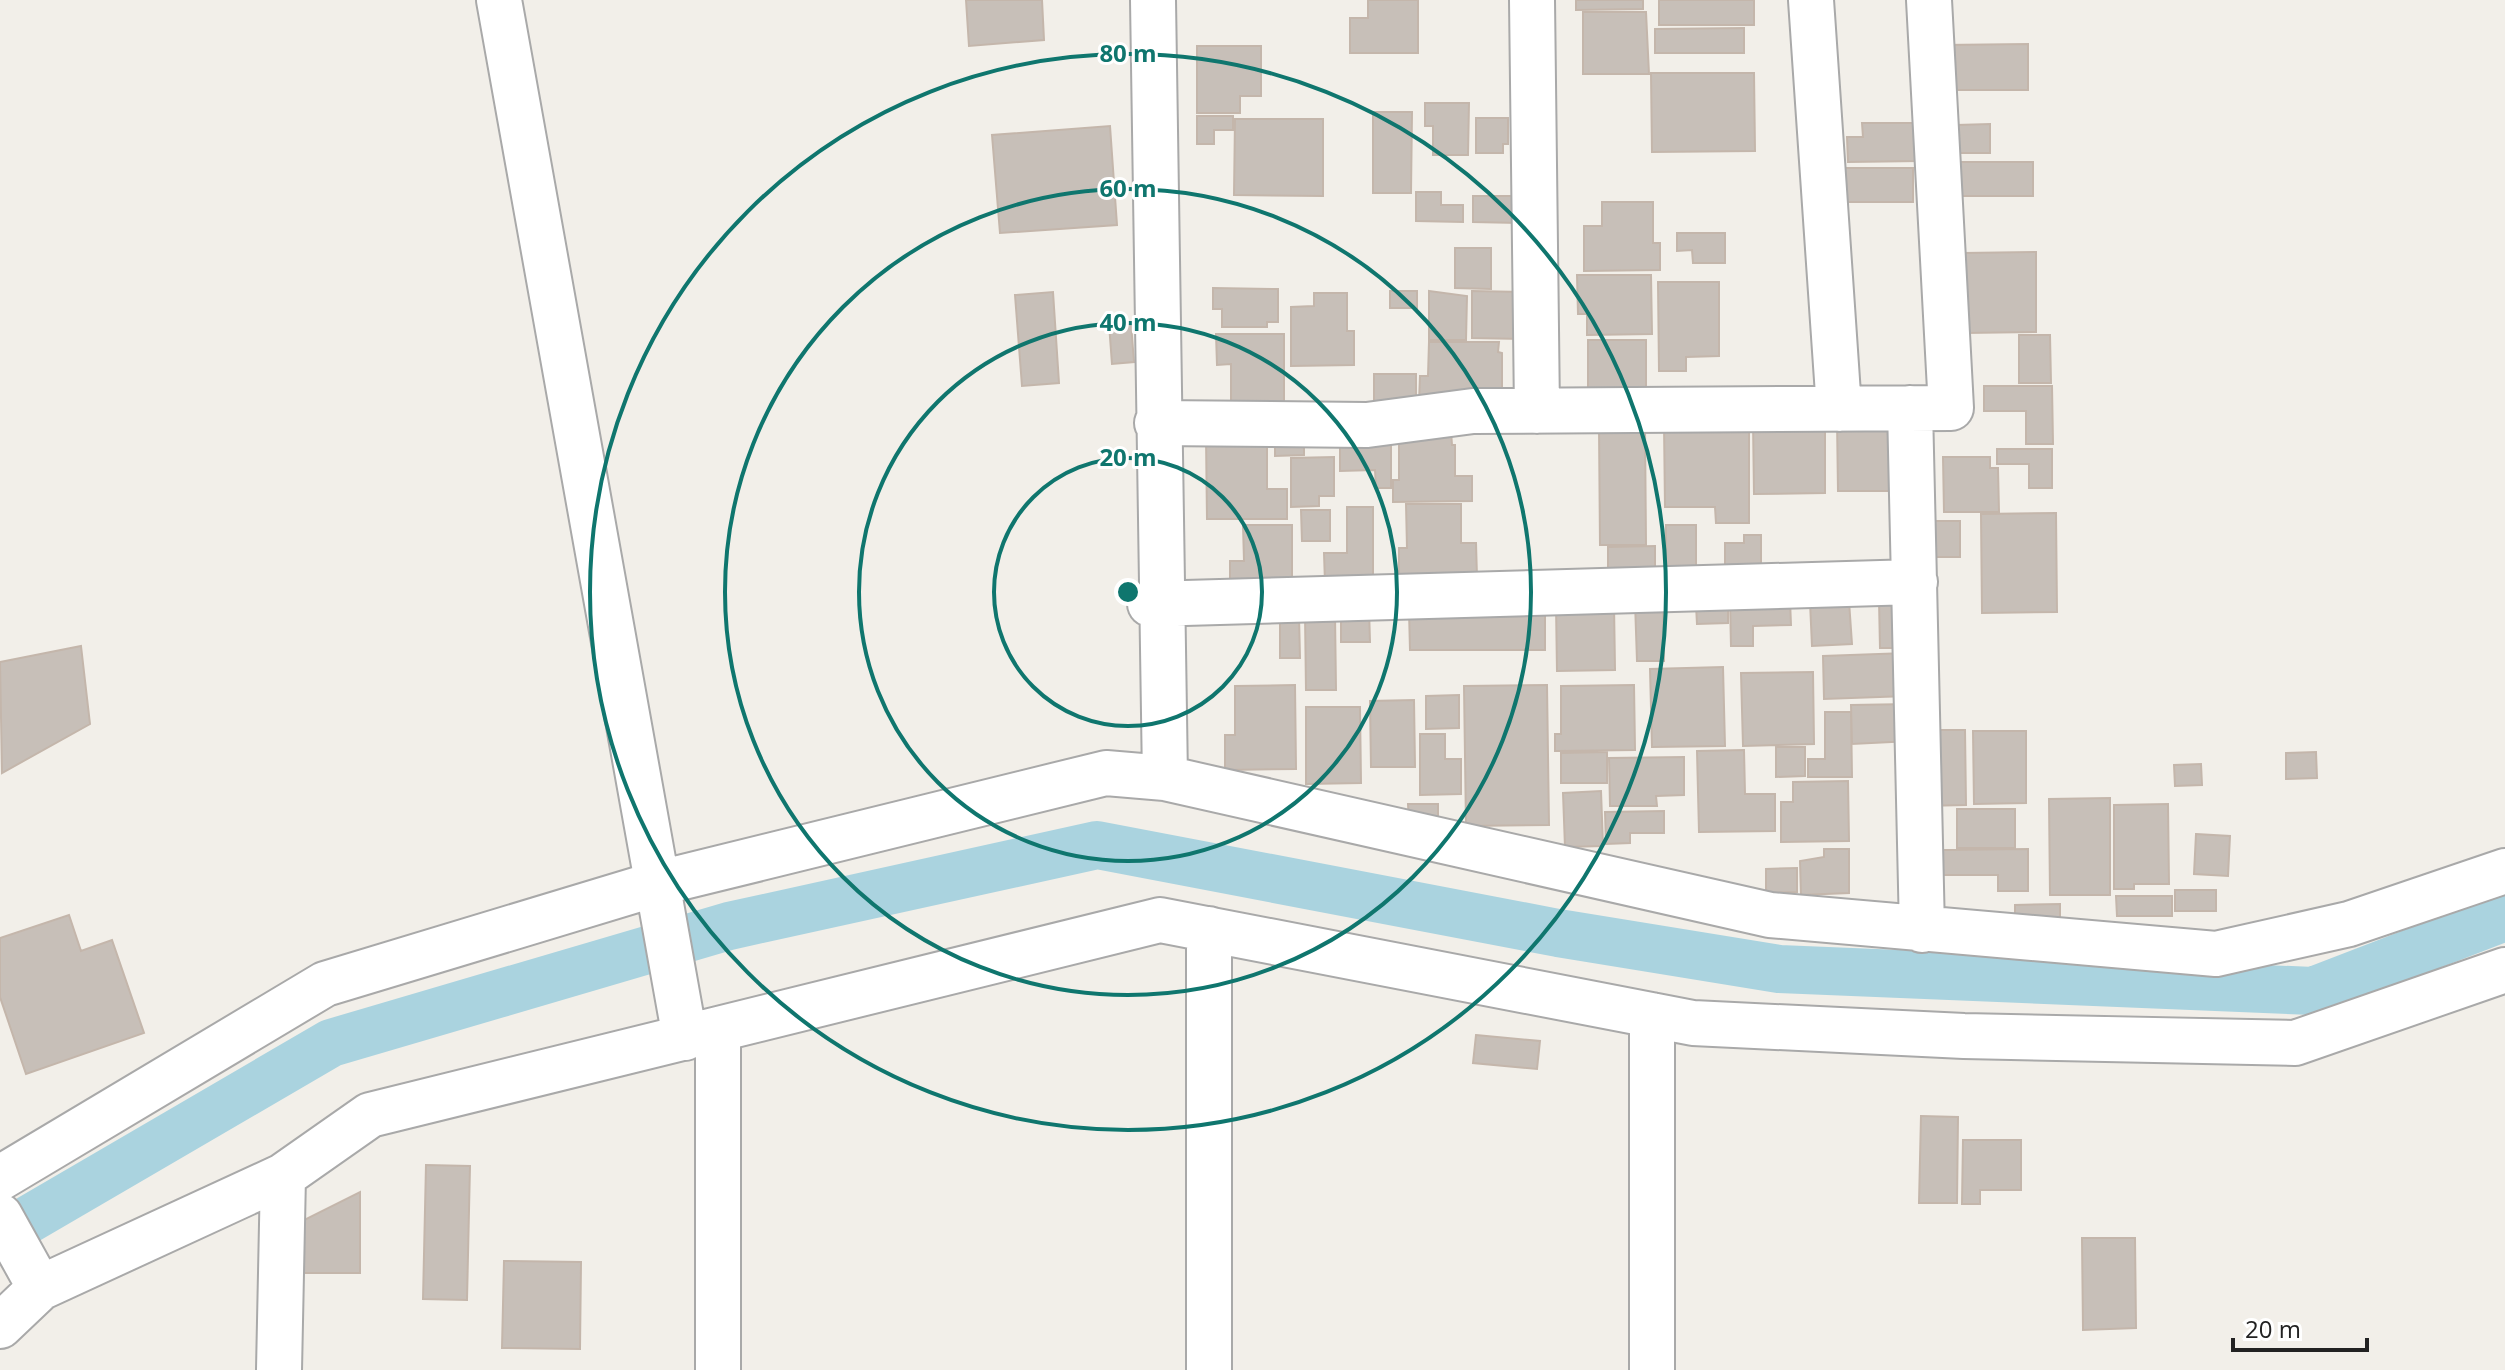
<svg xmlns="http://www.w3.org/2000/svg" width="2505" height="1370" viewBox="0 0 2505 1370" font-family="'Open Sans',sans-serif">
<style>
.lines{fill:none;stroke-linecap:round;stroke-linejoin:round}
.canal{stroke:#aad3df;stroke-width:48}
.building{fill:#c7bfb8;stroke:#c4b6ab;stroke-width:2}
.street-casing{stroke:#a9a9a9;stroke-width:48}
.street{stroke:#fff;stroke-width:44}
.ring{fill:none;stroke:#0f766e;stroke-width:4}
.centre{fill:#0f766e;stroke:#fff;stroke-width:4}
.ring-label{font-size:24px;text-anchor:middle;font-weight:bold;fill:#0f766e;stroke:#fff;stroke-width:6;stroke-linejoin:round;paint-order:stroke}
</style>
<rect width="100%" height="100%" fill="#f2efe9"/>
<g class="lines">
<!-- canal -->
<path class="canal" d="M 0,1236 L 331,1043 L 729,926 L 1097,845 L 1558,933 L 1779,969 L 2313,991 L 2505,917"/>
</g>
<!-- building -->
<path class="building" d="M 966,0 L 1042,0 L 1044,40 L 969,46 Z
M 1368,0 L 1418,0 L 1418,53 L 1350,53 L 1350,18 L 1368,18 Z
M 1576,0 L 1643,0 L 1643,9 L 1576,10 Z
M 1659,0 L 1754,0 L 1754,25 L 1659,25 Z
M 1583,12 L 1646,12 L 1649,74 L 1583,74 Z
M 1744,28 L 1744,53 L 1655,53 L 1655,29 Z
M 2028,44 L 2028,90 L 1944,90 L 1943,45 Z
M 1197,46 L 1261,46 L 1261,96 L 1240,96 L 1240,113 L 1197,113 Z
M 1651,73 L 1754,73 L 1755,151 L 1652,152 Z
M 1425,103 L 1469,103 L 1468,155 L 1433,155 L 1433,126 L 1425,126 Z
M 1373,112 L 1412,112 L 1411,193 L 1373,193 Z
M 1197,116 L 1233,116 L 1233,130 L 1214,130 L 1214,144 L 1197,144 Z
M 1476,118 L 1508,118 L 1508,144 L 1503,144 L 1503,153 L 1476,153 Z
M 1235,119 L 1323,119 L 1323,196 L 1234,195 Z
M 1862,123 L 1919,123 L 1920,161 L 1848,162 L 1847,137 L 1863,137 Z
M 1990,124 L 1990,153 L 1957,153 L 1957,125 Z
M 1110,126 L 1117,225 L 1000,233 L 992,135 Z
M 1957,162 L 2033,162 L 2033,196 L 1957,196 Z
M 1834,168 L 1913,168 L 1913,202 L 1834,202 Z
M 1416,192 L 1441,192 L 1441,205 L 1463,205 L 1463,222 L 1416,221 Z
M 1473,196 L 1520,196 L 1519,223 L 1473,222 Z
M 1602,202 L 1653,202 L 1653,243 L 1660,243 L 1660,270 L 1584,271 L 1584,226 L 1602,226 Z
M 1677,233 L 1725,233 L 1725,263 L 1693,263 L 1692,250 L 1677,251 Z
M 1455,248 L 1491,248 L 1491,289 L 1455,288 Z
M 2036,252 L 2036,332 L 1965,333 L 1964,253 Z
M 1577,275 L 1651,275 L 1652,334 L 1587,335 L 1587,314 L 1578,314 Z
M 1658,282 L 1719,282 L 1719,356 L 1686,357 L 1686,371 L 1659,371 Z
M 1213,288 L 1278,289 L 1278,322 L 1267,322 L 1267,327 L 1222,327 L 1222,309 L 1213,309 Z
M 1390,291 L 1417,291 L 1417,308 L 1390,308 Z
M 1429,291 L 1467,296 L 1466,340 L 1429,340 Z
M 1472,291 L 1523,292 L 1523,339 L 1472,338 Z
M 1053,292 L 1059,383 L 1022,386 L 1015,295 Z
M 1314,293 L 1347,293 L 1347,331 L 1354,331 L 1354,365 L 1291,366 L 1291,307 L 1314,306 Z
M 1131,323 L 1134,362 L 1112,364 L 1109,324 Z
M 1216,334 L 1284,334 L 1284,409 L 1231,410 L 1231,364 L 1217,365 Z
M 2019,335 L 2050,335 L 2051,383 L 2019,383 Z
M 1588,340 L 1646,340 L 1646,397 L 1588,397 Z
M 1429,342 L 1499,342 L 1498,352 L 1502,353 L 1502,403 L 1419,402 L 1420,376 L 1428,376 Z
M 1374,374 L 1416,374 L 1416,405 L 1374,405 Z
M 1984,386 L 2052,386 L 2053,444 L 2026,444 L 2026,411 L 1984,411 Z
M 1837,419 L 1890,419 L 1890,491 L 1838,491 Z
M 1753,421 L 1825,421 L 1825,493 L 1754,494 Z
M 1664,423 L 1749,423 L 1749,523 L 1716,523 L 1715,507 L 1665,507 Z
M 1599,426 L 1645,426 L 1646,545 L 1600,545 Z
M 1399,431 L 1451,431 L 1452,445 L 1455,445 L 1455,476 L 1472,476 L 1472,501 L 1393,502 L 1393,480 L 1399,480 Z
M 1275,433 L 1304,433 L 1304,455 L 1275,456 Z
M 1391,433 L 1391,488 L 1376,488 L 1375,470 L 1340,471 L 1340,444 Z
M 1206,437 L 1267,437 L 1267,489 L 1287,489 L 1287,519 L 1207,519 Z
M 1997,449 L 2052,449 L 2052,488 L 2029,488 L 2029,464 L 1997,464 Z
M 1334,457 L 1334,496 L 1319,496 L 1319,506 L 1291,507 L 1291,458 Z
M 1943,457 L 1990,457 L 1990,468 L 1998,468 L 1999,512 L 1944,512 Z
M 1406,504 L 1461,504 L 1461,543 L 1476,543 L 1477,577 L 1399,577 L 1399,548 L 1407,548 Z
M 1347,507 L 1373,507 L 1373,582 L 1325,583 L 1324,553 L 1347,553 Z
M 1301,510 L 1330,510 L 1330,541 L 1302,541 Z
M 2056,513 L 2057,612 L 1982,613 L 1981,514 Z
M 1927,521 L 1960,521 L 1960,557 L 1927,557 Z
M 1243,525 L 1292,525 L 1292,590 L 1230,591 L 1230,561 L 1244,561 Z
M 1666,525 L 1696,525 L 1696,572 L 1666,572 Z
M 1744,535 L 1761,535 L 1761,572 L 1725,572 L 1725,543 L 1744,543 Z
M 1655,546 L 1655,576 L 1608,577 L 1608,547 Z
M 1912,599 L 1913,648 L 1880,648 L 1879,600 Z
M 1790,600 L 1791,625 L 1753,626 L 1753,646 L 1731,646 L 1730,601 Z
M 1663,601 L 1664,661 L 1637,661 L 1635,602 Z
M 1849,601 L 1852,644 L 1812,646 L 1810,602 Z
M 1614,604 L 1615,670 L 1557,671 L 1556,605 Z
M 1696,605 L 1728,605 L 1728,623 L 1697,624 Z
M 1369,609 L 1370,642 L 1341,642 L 1341,610 Z
M 1545,609 L 1545,650 L 1410,650 L 1409,611 Z
M 1305,614 L 1335,614 L 1336,690 L 1306,690 Z
M 1280,616 L 1299,616 L 1300,658 L 1280,658 Z
M 81,646 L 90,724 L 2,773 L 0,662 Z
M 1906,653 L 1907,696 L 1824,699 L 1823,656 Z
M 1723,667 L 1725,746 L 1652,747 L 1650,669 Z
M 1813,672 L 1814,744 L 1743,746 L 1741,673 Z
M 1295,685 L 1296,769 L 1225,770 L 1225,735 L 1235,735 L 1235,686 Z
M 1547,685 L 1549,825 L 1466,826 L 1464,686 Z
M 1634,685 L 1635,750 L 1555,751 L 1555,734 L 1561,734 L 1561,686 Z
M 1459,695 L 1459,728 L 1426,729 L 1426,696 Z
M 1414,700 L 1415,767 L 1371,767 L 1370,701 Z
M 1910,704 L 1911,741 L 1852,744 L 1851,705 Z
M 1306,707 L 1360,707 L 1361,783 L 1306,784 Z
M 1825,712 L 1851,712 L 1852,777 L 1808,777 L 1808,759 L 1825,759 Z
M 1921,730 L 1965,730 L 1966,805 L 1922,806 Z
M 1973,731 L 2026,731 L 2026,803 L 1974,804 Z
M 1420,734 L 1445,734 L 1445,759 L 1461,759 L 1461,794 L 1420,795 Z
M 1776,747 L 1805,747 L 1805,776 L 1776,777 Z
M 1744,750 L 1745,794 L 1775,794 L 1775,831 L 1699,832 L 1697,751 Z
M 1607,752 L 1607,783 L 1561,783 L 1561,753 Z
M 2316,752 L 2317,778 L 2286,779 L 2286,753 Z
M 1684,757 L 1684,795 L 1656,796 L 1657,806 L 1610,806 L 1609,758 Z
M 2201,764 L 2202,785 L 2175,786 L 2174,765 Z
M 1848,781 L 1849,841 L 1781,842 L 1781,802 L 1793,802 L 1793,782 Z
M 1601,791 L 1603,846 L 1565,847 L 1563,793 Z
M 2110,798 L 2110,895 L 2050,895 L 2049,799 Z
M 1408,804 L 1438,804 L 1438,822 L 1409,822 Z
M 2168,804 L 2169,884 L 2134,884 L 2134,889 L 2114,889 L 2114,805 Z
M 1957,809 L 2015,809 L 2015,848 L 1957,848 Z
M 1664,811 L 1664,833 L 1630,833 L 1630,843 L 1606,844 L 1605,812 Z
M 2196,834 L 2230,836 L 2228,876 L 2194,874 Z
M 1824,849 L 1849,849 L 1849,893 L 1801,895 L 1800,861 L 1824,857 Z
M 2028,849 L 2028,891 L 1998,891 L 1998,875 L 1942,875 L 1942,850 Z
M 1797,868 L 1797,892 L 1766,893 L 1766,869 Z
M 2175,890 L 2216,890 L 2216,911 L 2175,911 Z
M 2116,896 L 2172,896 L 2172,916 L 2117,916 Z
M 2060,904 L 2060,922 L 2015,922 L 2015,905 Z
M 69,915 L 81,951 L 112,940 L 144,1033 L 26,1074 L 0,997 L 0,938 Z
M 1476,1035 L 1540,1041 L 1537,1069 L 1473,1063 Z
M 1921,1116 L 1958,1117 L 1957,1203 L 1919,1203 Z
M 1963,1140 L 2021,1140 L 2021,1190 L 1980,1190 L 1980,1204 L 1962,1204 Z
M 426,1165 L 470,1166 L 467,1300 L 423,1299 Z
M 360,1192 L 360,1273 L 296,1273 L 296,1224 Z
M 2082,1238 L 2135,1238 L 2136,1328 L 2083,1330 Z
M 504,1261 L 581,1262 L 580,1349 L 502,1348 Z"/>
<g class="lines">
<!-- street casing -->
<g class="street-casing">
<path id="street" d="M 499,0 L 685,1038
M 1153,0 L 1165,778
M 1532,0 L 1537,411
M 1811,0 L 1839,409
M 1910,408 L 1922,930
M 1157,423 L 1367,425 L 1473,411 L 1951,408 L 1929,0
M 1150,604 L 1915,582
M 1652,1015 L 1652,1370
M 0,1178 L 325,984 L 659,883 L 1106,773 L 1165,778 L 1770,915 L 2216,954 L 2349,924 L 2505,871
M 0,1216 L 40,1288
M 0,1326 L 40,1288 L 283,1176 L 370,1115 L 1160,920 L 1693,1023 L 1964,1036 L 2295,1043 L 2505,970
M 279,1370 L 283,1176
M 718,1370 L 718,1029
M 1209,1370 L 1209,929"/>
</g>
<!-- street -->
<use href="#street" class="street"/>
</g>
<!-- distance rings -->
<g class="ring">
<circle cx="1128" cy="592" r="134"/>
<circle cx="1128" cy="592" r="269"/>
<circle cx="1128" cy="592" r="403"/>
<circle cx="1128" cy="592" r="538"/>
</g>
<circle cx="1128" cy="592" r="12" class="centre"/>
<g class="ring-label">
<text x="1128" y="62">80 m</text>
<text x="1128" y="197">60 m</text>
<text x="1128" y="331">40 m</text>
<text x="1128" y="466">20 m</text>
</g>
<!-- scale -->
<path d="M2233 1338v12h134v-12" fill="none" stroke="#222222" stroke-width="4"/>
<text x="2245" y="1338" font-size="24" fill="#222222" stroke="#ffffff" stroke-width="6" paint-order="stroke">20 m</text>
</svg>
